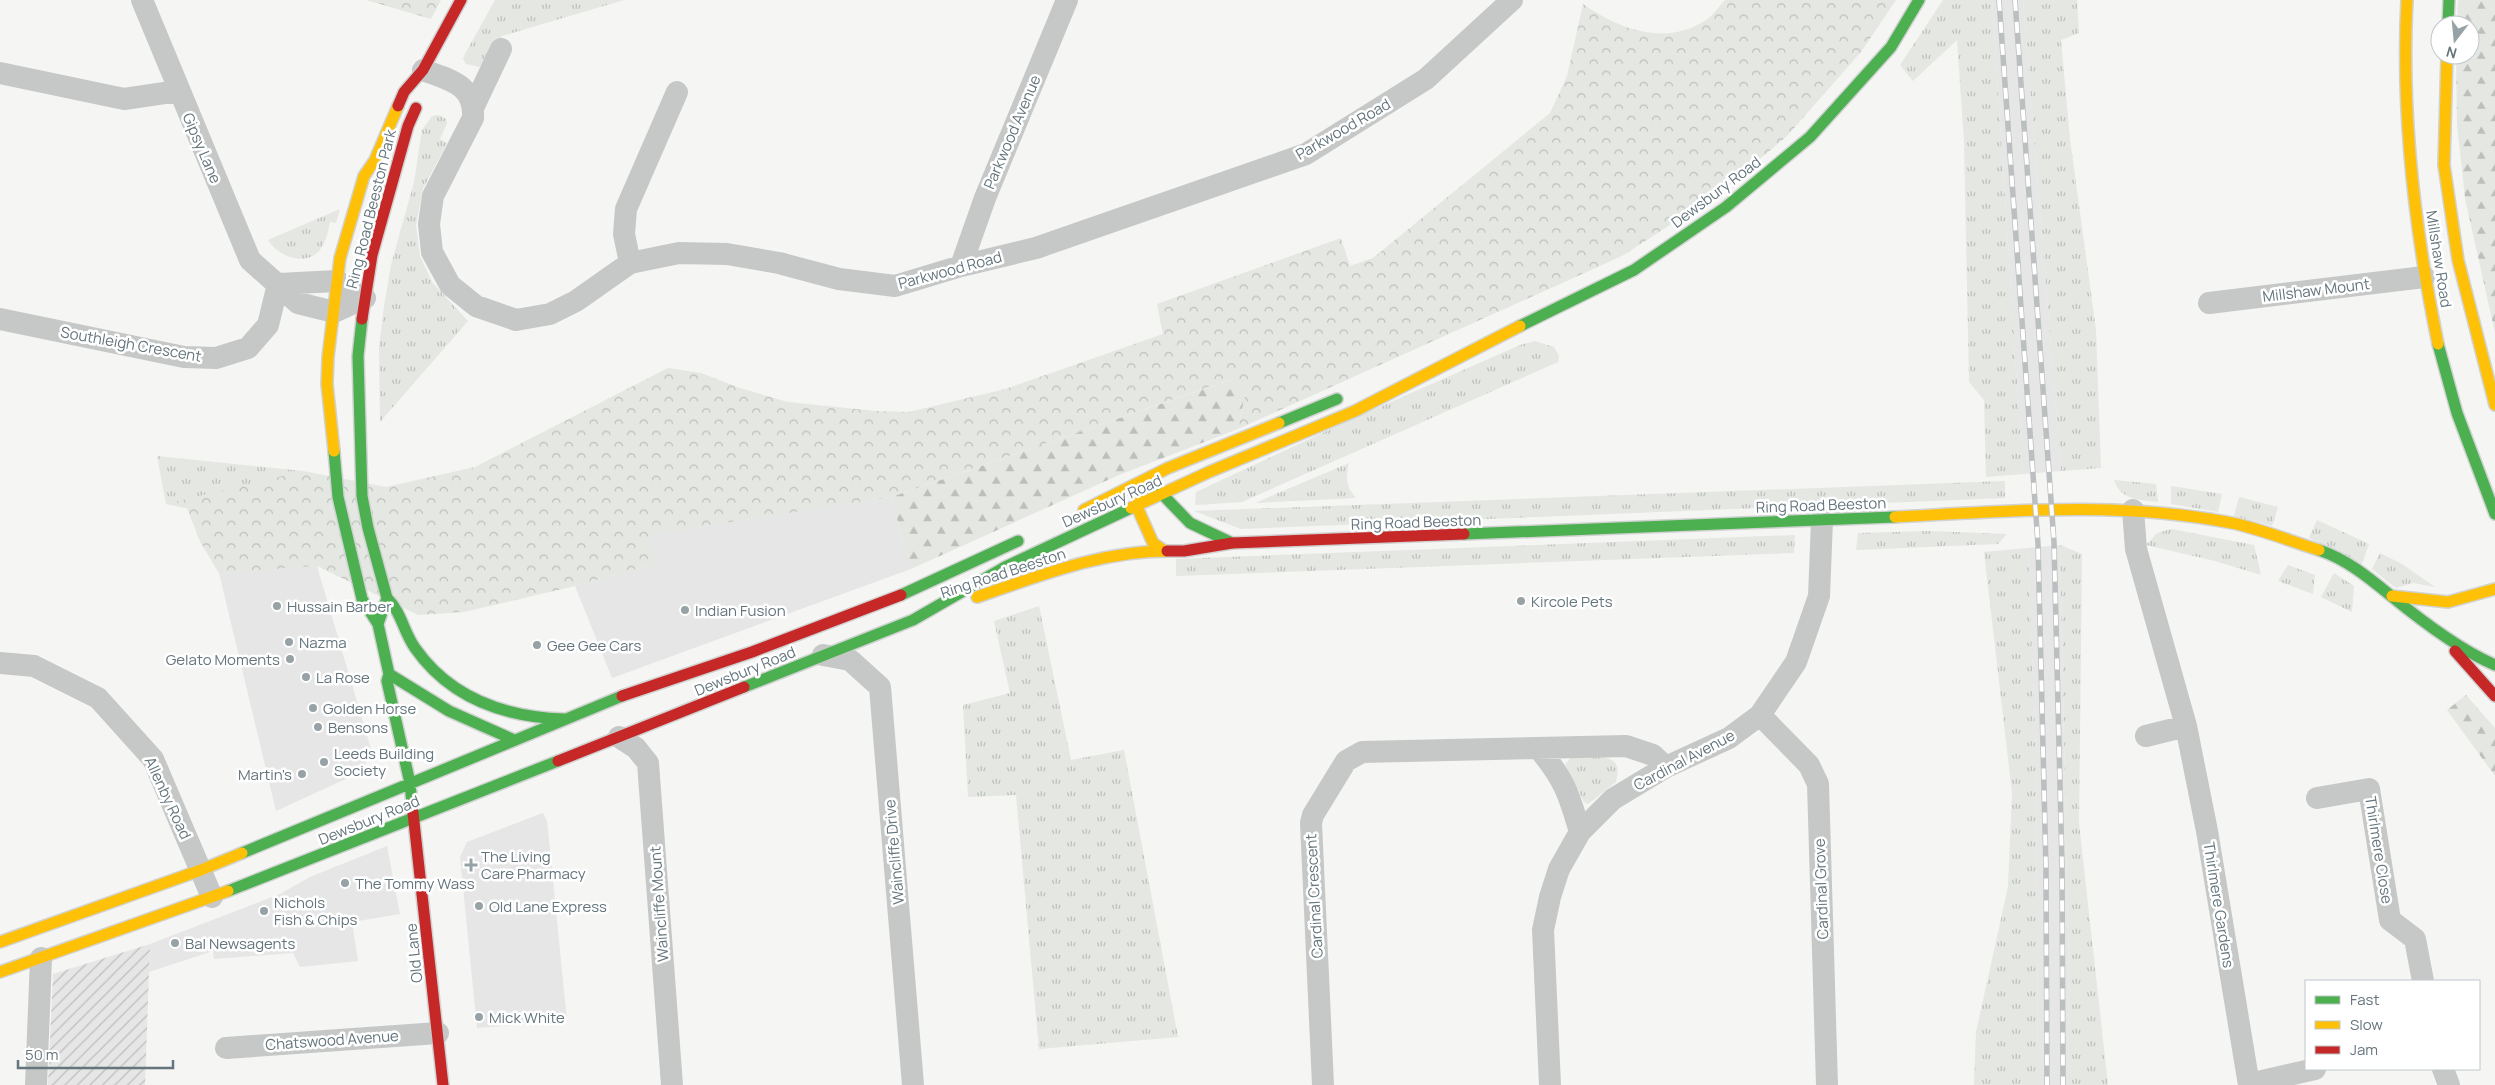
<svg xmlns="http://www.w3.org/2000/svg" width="2495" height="1085" viewBox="0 0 2495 1085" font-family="Manrope,sans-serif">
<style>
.built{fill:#e5e6e5}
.industrial{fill:url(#industrial-furrows)}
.grass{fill:url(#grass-tufts)}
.forest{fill:url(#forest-firs)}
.park{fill:url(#park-crowns)}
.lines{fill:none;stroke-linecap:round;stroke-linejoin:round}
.fast-casing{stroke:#d1d2d2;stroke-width:14}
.slow-casing{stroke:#d1d2d2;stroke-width:14}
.jam-casing{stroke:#d1d2d2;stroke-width:14}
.street{stroke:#c6c8c8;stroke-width:22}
.fast{stroke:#4caf50;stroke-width:11}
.slow{stroke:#ffc107;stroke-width:11}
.jam{stroke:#c62828;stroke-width:11}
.rail-casing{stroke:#bcbfbf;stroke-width:5.5}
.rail{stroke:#fff;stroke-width:4;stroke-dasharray:11;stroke-linecap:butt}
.poi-dot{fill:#97a2a6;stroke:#fff;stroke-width:2}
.labels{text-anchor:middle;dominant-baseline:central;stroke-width:5;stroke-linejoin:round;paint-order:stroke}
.street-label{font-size:15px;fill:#64757c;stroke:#fff}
.poi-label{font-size:15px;fill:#64757c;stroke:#fff;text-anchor:start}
</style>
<defs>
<pattern id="industrial-furrows" width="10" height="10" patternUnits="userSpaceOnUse" patternTransform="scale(1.25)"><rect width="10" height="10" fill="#e5e6e5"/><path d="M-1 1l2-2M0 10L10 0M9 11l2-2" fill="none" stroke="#bdbfbf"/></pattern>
<pattern id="grass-tufts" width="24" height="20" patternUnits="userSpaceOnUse" patternTransform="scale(1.25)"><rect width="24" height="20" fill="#e4e7e2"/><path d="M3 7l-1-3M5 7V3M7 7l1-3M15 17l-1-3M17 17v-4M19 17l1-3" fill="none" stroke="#bcc0bc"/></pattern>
<pattern id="forest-firs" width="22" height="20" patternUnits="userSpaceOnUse" patternTransform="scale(1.25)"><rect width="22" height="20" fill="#e4e7e2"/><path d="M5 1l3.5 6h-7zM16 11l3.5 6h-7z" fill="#bcc0bc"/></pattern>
<pattern id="park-crowns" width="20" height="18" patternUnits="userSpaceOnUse" patternTransform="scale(1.25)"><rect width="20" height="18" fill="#e4e7e2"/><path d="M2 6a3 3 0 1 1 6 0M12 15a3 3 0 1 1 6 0" fill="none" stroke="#bcc0bc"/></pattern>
</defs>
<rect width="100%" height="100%" fill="#f5f5f4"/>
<!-- built -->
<path class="built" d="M 1992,0 L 2023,0 L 2061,471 L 2023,474 Z
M 891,497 L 911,569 L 612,678 L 575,586 L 655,564 L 647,535 Z
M 2060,545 L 2069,978 L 2068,1085 L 2038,1085 L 2036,754 L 2028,548 Z
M 317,566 L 371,749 L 363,771 L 276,811 L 219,573 Z
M 543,813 L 547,821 L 567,1021 L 477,1028 L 460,857 L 467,842 Z
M 387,846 L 400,914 L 352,922 L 358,961 L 300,967 L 293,953 L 214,959 L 213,951 L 149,972 L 150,944 L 280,894 L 310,877 Z"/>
<!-- industrial -->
<path class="industrial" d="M 150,944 L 145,1085 L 48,1085 L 53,974 Z"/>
<!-- grass -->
<path class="grass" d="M 495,0 L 624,0 L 502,36 L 489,62 L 479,67 L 466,64 L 463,59 L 465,54 Z
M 1943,0 L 1992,0 L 2023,474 L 1986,477 L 1984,400 L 1969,382 L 1964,141 L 1957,40 L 1913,81 L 1900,65 Z
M 2023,0 L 2077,0 L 2079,33 L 2061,40 L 2070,139 L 2096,330 L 2101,468 L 2061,471 Z
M 438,115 L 446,119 L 447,123 L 440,139 L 447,143 L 423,189 L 416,225 L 420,256 L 432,282 L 468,321 L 380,422 L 379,347 L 384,306 L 391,265 L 414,182 L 422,130 L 432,116 Z
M 340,209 L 336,223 L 330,222 C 328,232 326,243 319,251 C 304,267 278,256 268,240 Z
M 1535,341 L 1554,347 L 1559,356 L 1558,362 L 1242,502 L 1195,505 L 1196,492 L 1350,420 L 1520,345 Z
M 157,456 L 303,471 L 317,566 L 219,573 L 201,543 L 187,508 L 166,504 Z
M 1349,463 C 1346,477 1345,486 1356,498 L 1255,503 Z
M 2114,480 L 2156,484 L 2158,502 C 2140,500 2120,500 2114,480 Z
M 2005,481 L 2005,498 L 1241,529 L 1194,511 Z
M 2171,486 L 2222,494 L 2218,512 L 2171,504 Z
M 2239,497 L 2278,507 L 2272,526 L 2234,516 Z
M 2317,520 L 2369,544 L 2362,564 L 2309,538 Z
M 2171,529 L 2254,545 L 2261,575 L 2215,561 L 2146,545 L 2157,533 Z
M 1929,531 L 2007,534 L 1998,544 L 1856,550 L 1858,533 Z
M 1795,535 L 1794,553 L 1176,576 L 1176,559 Z
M 2060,545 L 2082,554 L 2079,823 L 2108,1085 L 2068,1085 L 2069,978 Z
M 2028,548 L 2036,754 L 2038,1085 L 1974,1085 L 1976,1032 L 2008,887 L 2012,793 L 1984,552 Z
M 2380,553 L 2402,564 L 2435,587 L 2413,583 L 2396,588 L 2372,569 Z
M 2288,565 L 2315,575 L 2313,594 L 2278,581 Z
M 2334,573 L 2354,586 L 2352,612 L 2321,597 Z
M 1039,606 L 1071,760 L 1124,750 L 1178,1037 L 1039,1049 L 1016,795 L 968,797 L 963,705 L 1010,693 L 994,621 Z
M 1604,757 C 1619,761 1619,768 1616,782 L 1588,804 L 1584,802 L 1565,765 L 1570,758 Z"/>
<!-- forest -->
<path class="forest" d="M 2458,0 L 2495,0 L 2495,333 L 2465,198 L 2457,124 L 2456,55 L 2470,55 L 2470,25 L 2457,25 Z
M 1230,380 L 1245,396 L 1238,429 L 1119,475 L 911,569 L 891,497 Z
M 2466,695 L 2495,728 L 2495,776 L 2447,710 Z"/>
<!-- park -->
<path class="park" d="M 366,0 L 441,0 L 431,19 Z
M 1725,0 L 1896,0 L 1861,52 L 1787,136 L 1721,192 L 1622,256 L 1238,429 L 1245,396 L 1229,380 L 891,497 L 648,535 L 655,564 L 575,586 L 464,612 L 418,615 L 317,566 L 219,573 L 201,543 L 187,508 L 166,504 L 303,471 L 386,487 L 475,467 L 668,368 L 701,373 L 740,388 L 788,402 L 876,411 L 909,412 L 1005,389 L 1163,334 L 1157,304 L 1341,238 L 1350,266 L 1373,258 L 1550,113 L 1567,76 L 1583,4 C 1619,29 1665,47 1706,20 C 1713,16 1719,6 1725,0 Z"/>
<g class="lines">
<!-- fast casing -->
<g class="fast-casing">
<path id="fast" d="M 2448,25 L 2449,0
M 362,319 L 358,356 L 362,496 L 368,528 L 387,598 L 378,624
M 1520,326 L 1634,270 L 1726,207 L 1810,137 L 1891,47 L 1919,0
M 2438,344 L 2457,413 L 2495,514
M 1279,423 L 1337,399
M 334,451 L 338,497 L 362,599 L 378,624 L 389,674 L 387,681 L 410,783 L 412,804
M 1149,486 L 1163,495 L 1190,523 L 1232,543
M 1464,534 L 1895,517
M 2319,550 C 2346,559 2368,577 2390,595 C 2418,618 2462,651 2495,665
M 901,595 L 1018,541
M 387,598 C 402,613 403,631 415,648 C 450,698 505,717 564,719
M 389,674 L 449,711 L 512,739
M 744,687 L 913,620 L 1005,567 L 1131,508
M 242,853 L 622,696
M 228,891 L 558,761"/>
</g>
<!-- slow casing -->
<g class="slow-casing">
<path id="slow" d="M 2407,0 C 2401,114 2415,232 2438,344
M 2447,55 L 2444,165 L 2458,260 L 2495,405
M 334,451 L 327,384 L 328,357 L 340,258 L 364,176 L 375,160 L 398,106
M 1140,488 L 1137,507 L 1153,543 L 1163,550
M 1131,508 L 1209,472 L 1355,411 L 1520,326
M 1084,510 L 1168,468 L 1279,423
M 1895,517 C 2008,511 2120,501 2232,523 C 2261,529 2290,541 2319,550
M 2392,596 L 2448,602 L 2495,589
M 977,597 C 1039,576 1101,551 1167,551
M 0,942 L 201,870 L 242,853
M 0,972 L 228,891"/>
</g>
<!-- jam casing -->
<g class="jam-casing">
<path id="jam" d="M 398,106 L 404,92 L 423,70 L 461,0
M 362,319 L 372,255 L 408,126 L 416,108
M 1167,551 L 1184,551 L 1232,543 L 1464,534
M 2455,651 L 2495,696
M 622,696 L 752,652 L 901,595
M 558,761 L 744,687
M 412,804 L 443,1085"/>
</g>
<!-- street -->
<path class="street" d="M 142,0 L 250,260 L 298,303 L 334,312 L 365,298
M 423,70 C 449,80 475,84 473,118 L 433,196 L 429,224 L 432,252 L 450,285 L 476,306 L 516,320 L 550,314 L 576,301 L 630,263 L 679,253 L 727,254 L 779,263 L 839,279 L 895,286 L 961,266 L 1036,248 L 1306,154 L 1426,79 L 1512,0
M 0,73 L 124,99 L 178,91
M 473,108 L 501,49
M 630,263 L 624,234 L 626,209 L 677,92
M 961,266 L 985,198 L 1067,0
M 278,284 L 337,281 L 352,290
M 2209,303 L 2424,277
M 0,319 L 184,357 L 216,358 L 248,348 L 268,325 L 278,284
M 2133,510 L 2136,549 L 2186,726 L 2207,831 L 2249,1085
M 823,655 L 850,660 L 880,687 L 913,1085
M 0,663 L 34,666 L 98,698 L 153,759 L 212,897
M 1760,715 L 1809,765 L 1818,784 L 1827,1085
M 2146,736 L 2186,726
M 619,737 L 636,748 L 648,763 L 672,1085
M 1539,749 C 1564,779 1569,794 1580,832
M 2317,798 L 2369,789 L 2390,920 L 2415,939 L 2423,981
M 226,1048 L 438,1033
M 2443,1069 L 2449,1085
M 2249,1084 L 2315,1069
M 36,1085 L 41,958
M 1323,1085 L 1311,823 L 1313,815 L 1346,761 L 1362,752 L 1626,746 L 1653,755 L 1666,767
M 1550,1085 L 1543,930 L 1550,897 L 1559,869 L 1580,832 L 1613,799 L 1666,767 L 1729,738 L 1760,715 L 1796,662 L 1819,596 L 1822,520"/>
<!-- fast -->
<use href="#fast" class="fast"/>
<!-- slow -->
<use href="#slow" class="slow"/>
<!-- jam -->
<use href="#jam" class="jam"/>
<!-- rail casing -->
<g class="rail-casing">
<path id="rail" d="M 1999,0 L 2038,544 L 2046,869 L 2047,1085
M 2015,0 L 2054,542 L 2062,866 L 2063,1085"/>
</g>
<!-- rail -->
<use href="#rail" class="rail"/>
</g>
<!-- markers -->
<g class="poi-dot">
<circle cx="1521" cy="601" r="5"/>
<circle cx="277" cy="606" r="5"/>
<circle cx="685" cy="610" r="5"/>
<circle cx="289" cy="642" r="5"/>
<circle cx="537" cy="645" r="5"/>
<circle cx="290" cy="659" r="5"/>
<circle cx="306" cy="677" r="5"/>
<circle cx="313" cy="708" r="5"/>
<circle cx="318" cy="727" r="5"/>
<circle cx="324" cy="762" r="5"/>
<circle cx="302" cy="774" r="5"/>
<path d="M468.5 857.5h5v5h5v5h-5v5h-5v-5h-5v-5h5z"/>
<circle cx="345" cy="883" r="5"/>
<circle cx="479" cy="906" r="5"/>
<circle cx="264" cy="911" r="5"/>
<circle cx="175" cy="943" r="5"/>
<circle cx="479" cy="1017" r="5"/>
</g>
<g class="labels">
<!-- street labels -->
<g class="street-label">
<text transform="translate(1343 129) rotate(-30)">Parkwood Road</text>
<text transform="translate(1012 132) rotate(-67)">Parkwood Avenue</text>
<text transform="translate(202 148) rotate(67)">Gipsy Lane</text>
<text transform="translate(1716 192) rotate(-37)">Dewsbury Road</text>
<text transform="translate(371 209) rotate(-76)">Ring Road Beeston Park</text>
<text transform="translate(2439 259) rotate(81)">Millshaw Road</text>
<text transform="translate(950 270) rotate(-15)">Parkwood Road</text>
<text transform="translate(2316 290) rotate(-7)">Millshaw Mount</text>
<text transform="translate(131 344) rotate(10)">Southleigh Crescent</text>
<text transform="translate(1112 501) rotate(-24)">Dewsbury Road</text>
<text transform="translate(1821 505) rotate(-2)">Ring Road Beeston</text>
<text transform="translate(1416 522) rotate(-2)">Ring Road Beeston</text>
<text transform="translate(1003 573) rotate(-18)">Ring Road Beeston</text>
<text transform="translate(745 671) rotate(-22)">Dewsbury Road</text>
<text transform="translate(1684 760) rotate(-28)">Cardinal Avenue</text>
<text transform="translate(168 798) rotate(65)">Allenby Road</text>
<text transform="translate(369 820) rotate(-22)">Dewsbury Road</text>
<text transform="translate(2379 850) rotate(81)">Thirlmere Close</text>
<text transform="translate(894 852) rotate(-95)">Waincliffe Drive</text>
<text transform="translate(1821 889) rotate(-92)">Cardinal Grove</text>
<text transform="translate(1314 896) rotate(-93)">Cardinal Crescent</text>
<text transform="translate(659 904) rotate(-94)">Waincliffe Mount</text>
<text transform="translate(2219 905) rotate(81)">Thirlmere Gardens</text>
<text transform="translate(414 953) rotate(-96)">Old Lane</text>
<text transform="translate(332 1040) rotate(-4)">Chatswood Avenue</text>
</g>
<!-- poi labels -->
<g class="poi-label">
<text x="1531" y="601">Kircole Pets</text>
<text x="287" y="606">Hussain Barber</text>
<text x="695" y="610">Indian Fusion</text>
<text x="299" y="642">Nazma</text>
<text x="547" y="645">Gee Gee Cars</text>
<text x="280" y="659" text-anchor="end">Gelato Moments</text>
<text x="316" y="677">La Rose</text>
<text x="323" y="708">Golden Horse</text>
<text x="328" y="727">Bensons</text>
<text x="334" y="753">Leeds Building<tspan x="334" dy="17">Society</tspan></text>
<text x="292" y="774" text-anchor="end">Martin's</text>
<text x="481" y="856">The Living<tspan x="481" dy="17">Care Pharmacy</tspan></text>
<text x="355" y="883">The Tommy Wass</text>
<text x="274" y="902">Nichols<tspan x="274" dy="17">Fish &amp; Chips</tspan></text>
<text x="489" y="906">Old Lane Express</text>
<text x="185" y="943">Bal Newsagents</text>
<text x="489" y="1017">Mick White</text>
</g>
</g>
<!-- legend -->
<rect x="2305" y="980" width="175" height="90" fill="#ffffff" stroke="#c1c8cb"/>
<rect x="2315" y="996" width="25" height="8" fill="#4caf50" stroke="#c1c8cb"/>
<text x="2350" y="1005" font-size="15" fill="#64757c">Fast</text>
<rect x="2315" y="1021" width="25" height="8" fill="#ffc107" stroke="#c1c8cb"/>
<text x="2350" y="1030" font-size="15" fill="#64757c">Slow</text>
<rect x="2315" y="1046" width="25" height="8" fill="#c62828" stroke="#c1c8cb"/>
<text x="2350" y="1055" font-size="15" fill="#64757c">Jam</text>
<!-- north arrow -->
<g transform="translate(2455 40) rotate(196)"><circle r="24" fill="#ffffff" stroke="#c1c8cb"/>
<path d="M0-4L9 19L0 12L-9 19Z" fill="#97a2a6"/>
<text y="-8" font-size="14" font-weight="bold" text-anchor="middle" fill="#64757c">N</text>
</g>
<!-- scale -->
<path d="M18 1060v8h155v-8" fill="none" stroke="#64757c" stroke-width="2.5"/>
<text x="25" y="1060" font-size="15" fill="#64757c" stroke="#ffffff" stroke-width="4" paint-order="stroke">50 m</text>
</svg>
